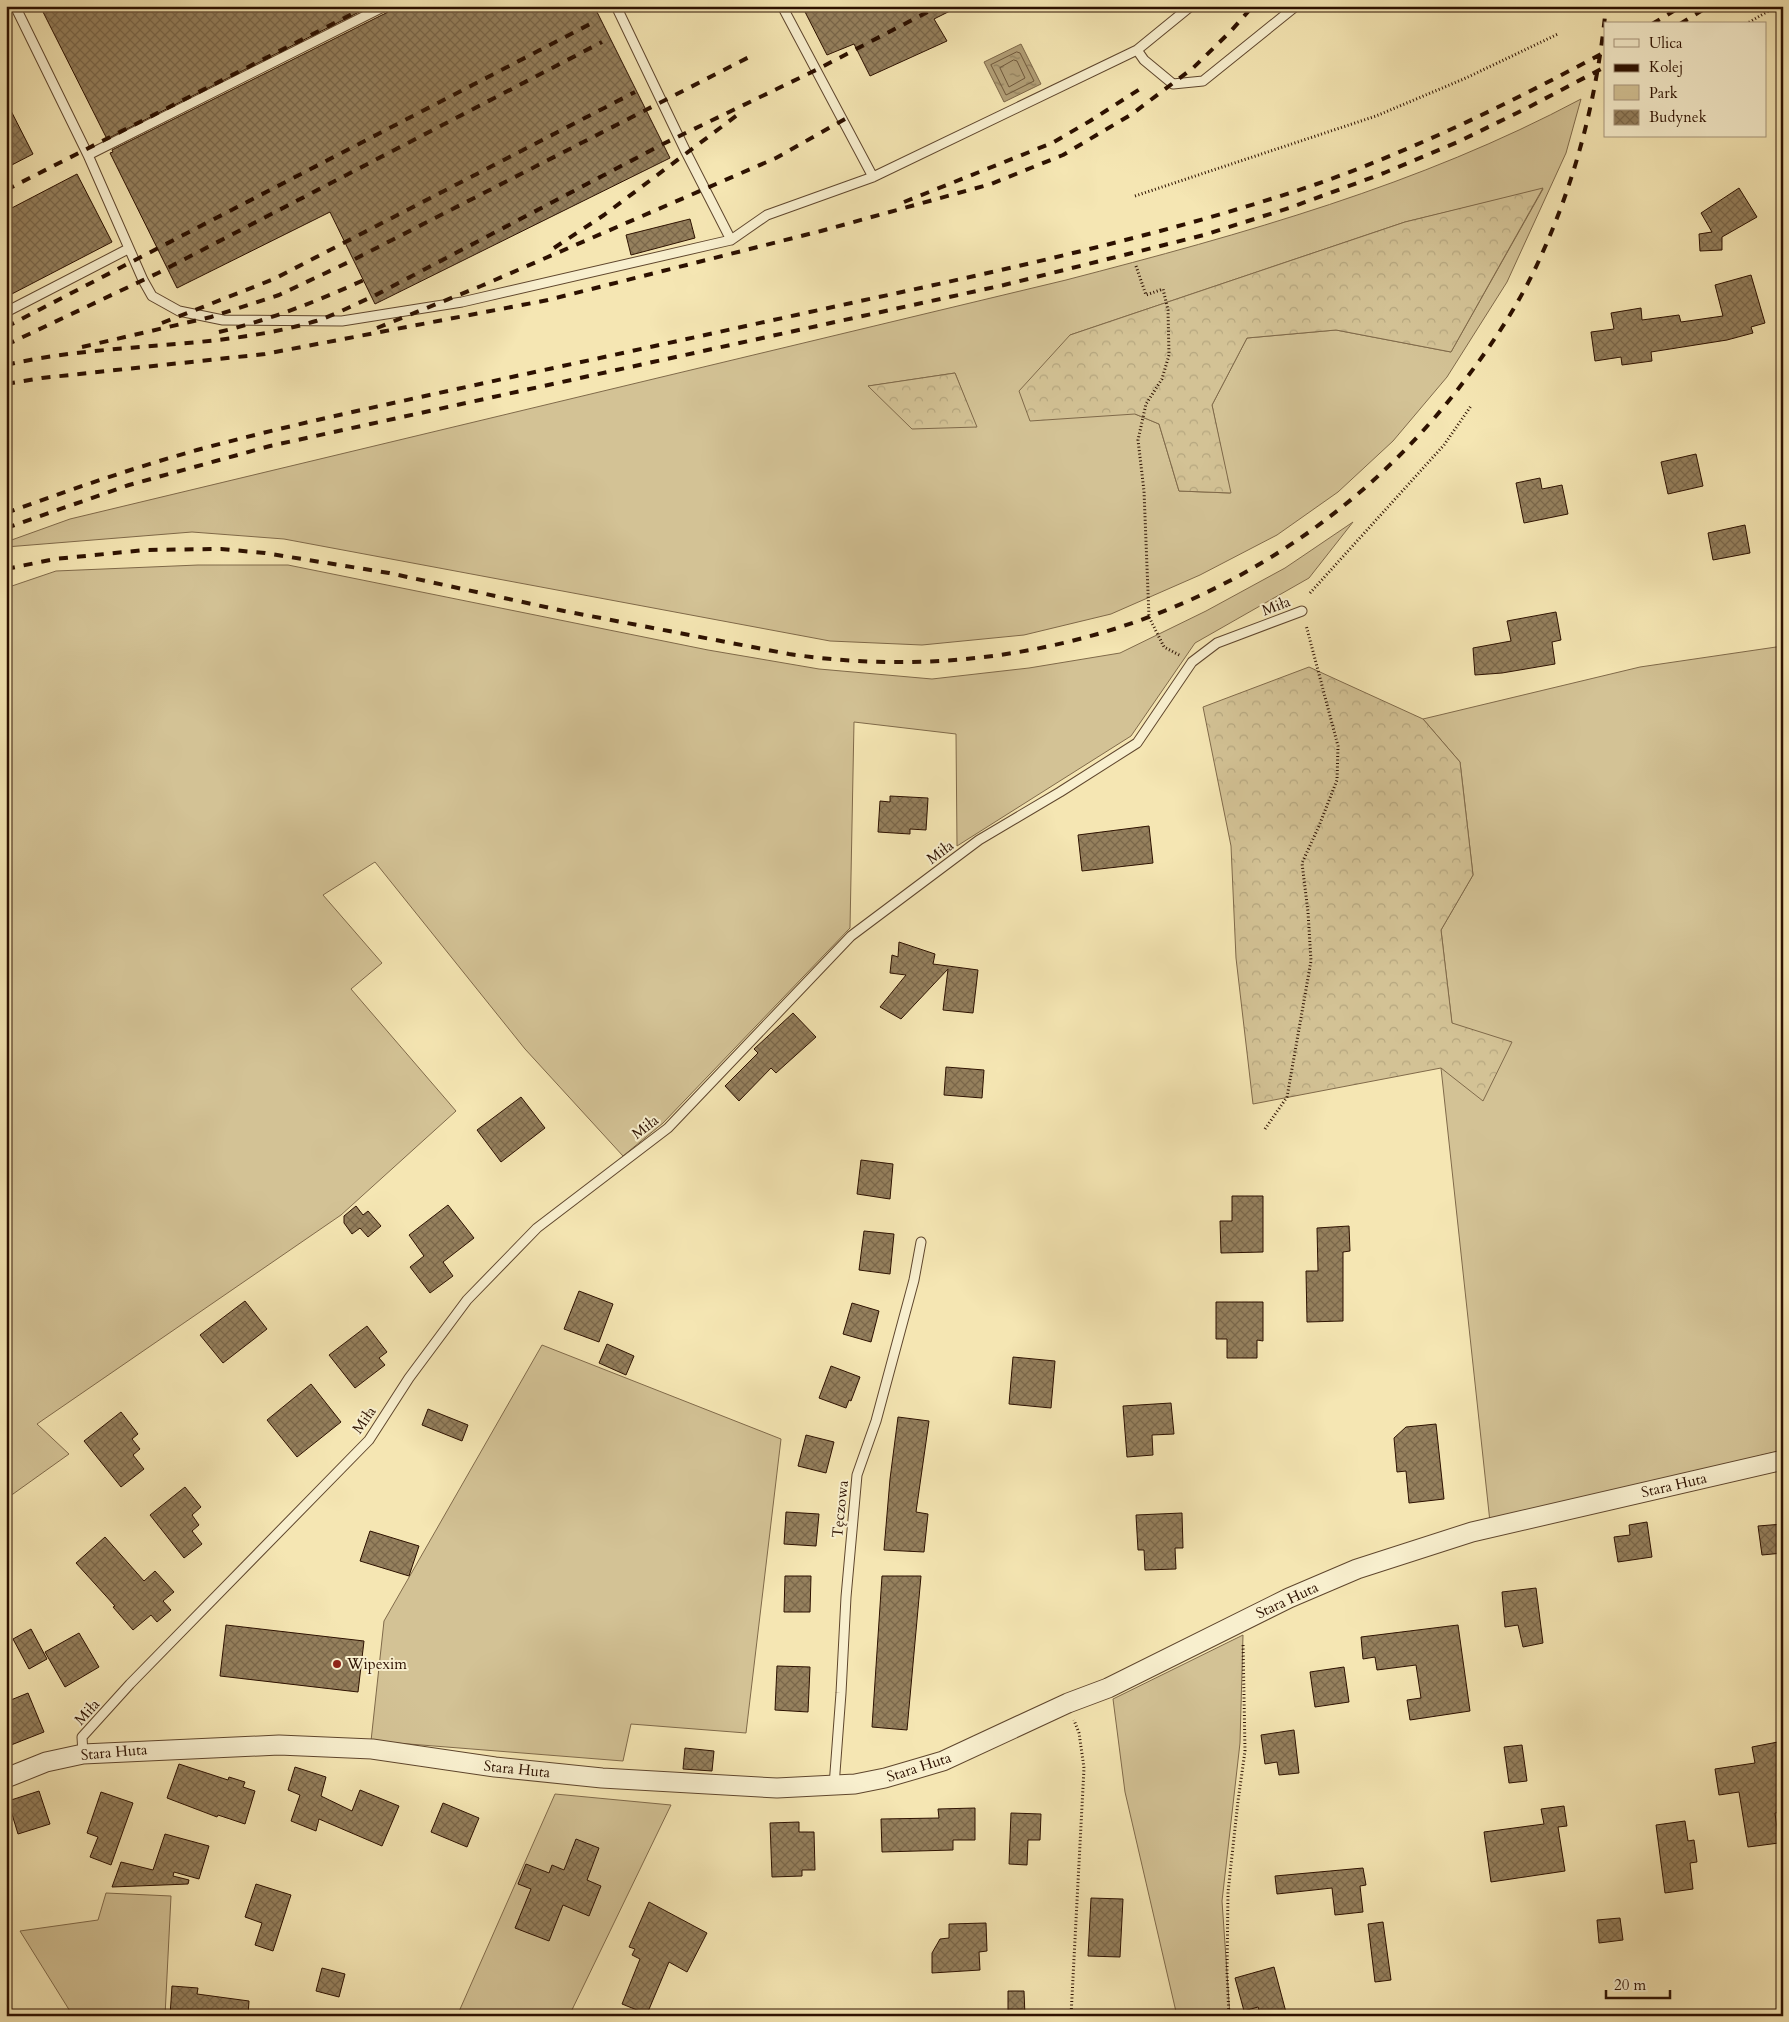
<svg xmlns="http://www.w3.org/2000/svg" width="1789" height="2022" viewBox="0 0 1789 2022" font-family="Cardo,serif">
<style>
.green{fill:#d3c295;stroke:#806a4a;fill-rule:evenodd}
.forest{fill:url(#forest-crowns);stroke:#806a4a}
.water{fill:url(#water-ripples);stroke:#7c6647}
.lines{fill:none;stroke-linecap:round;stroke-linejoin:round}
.shore{stroke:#6f583b;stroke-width:1}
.building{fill:url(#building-cross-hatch);stroke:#2d1100}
.lane-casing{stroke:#5f462d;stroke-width:11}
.street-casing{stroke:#5f462d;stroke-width:21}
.path{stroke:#2d1100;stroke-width:3;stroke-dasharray:1 2.5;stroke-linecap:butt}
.lane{stroke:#f8efce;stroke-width:9}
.street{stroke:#f8efce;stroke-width:19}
.rail{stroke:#2d1100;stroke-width:4;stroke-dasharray:9 9;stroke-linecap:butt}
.poi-dot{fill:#8f2418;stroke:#f8efce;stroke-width:2}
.labels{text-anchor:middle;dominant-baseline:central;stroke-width:4;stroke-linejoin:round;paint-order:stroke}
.street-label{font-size:15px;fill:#2d1100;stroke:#f8efce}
.poi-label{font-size:15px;fill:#2d1100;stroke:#f8efce;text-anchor:start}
</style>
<defs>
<pattern id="forest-crowns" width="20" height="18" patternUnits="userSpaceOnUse" patternTransform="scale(1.25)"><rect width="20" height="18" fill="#d3c295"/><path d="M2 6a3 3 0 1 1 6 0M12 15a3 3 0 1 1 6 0" fill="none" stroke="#b5a67f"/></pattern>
<pattern id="water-ripples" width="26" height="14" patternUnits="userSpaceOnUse" patternTransform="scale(1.25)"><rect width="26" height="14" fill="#b19e76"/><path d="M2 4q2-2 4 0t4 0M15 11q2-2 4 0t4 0" fill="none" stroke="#907f5e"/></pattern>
<pattern id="building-cross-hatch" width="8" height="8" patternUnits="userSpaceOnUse" patternTransform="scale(1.25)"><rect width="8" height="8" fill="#95805d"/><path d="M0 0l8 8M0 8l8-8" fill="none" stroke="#7a674a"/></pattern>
</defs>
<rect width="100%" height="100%" fill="#f5e6b3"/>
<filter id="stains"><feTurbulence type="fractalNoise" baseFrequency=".004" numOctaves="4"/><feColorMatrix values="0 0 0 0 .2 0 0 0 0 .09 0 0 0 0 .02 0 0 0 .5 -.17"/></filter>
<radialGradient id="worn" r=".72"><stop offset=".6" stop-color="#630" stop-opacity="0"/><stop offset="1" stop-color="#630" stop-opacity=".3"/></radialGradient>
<!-- green -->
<path class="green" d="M 1581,99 L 1566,153 L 1507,282 L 1447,377 L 1393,441 L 1338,492 L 1277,535 L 1200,575 L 1111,614 L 1024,635 L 922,645 L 830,641 L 284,539 L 192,532 L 6,547 L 6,542 L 70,519 L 1066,280 C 1243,234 1420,185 1581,99 ZM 1543,189 L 1451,352 L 1336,330 L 1247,338 L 1212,405 L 1230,493 L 1179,491 L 1159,424 L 1135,414 L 1070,335 L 1405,222 ZM 955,373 L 976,427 L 868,386 L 869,386 Z
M 1353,522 L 1309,578 L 1195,643 L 1131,736 L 957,846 L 956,734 L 854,722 L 850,928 L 663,1123 L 623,1156 L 525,1049 L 375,862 L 323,895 L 382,963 L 351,989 L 456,1111 L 341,1215 L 37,1424 L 69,1454 L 6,1499 L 6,588 L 56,571 L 198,565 L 288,565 L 708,650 L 819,669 L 932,679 L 1029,668 L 1120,653 L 1206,611 L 1285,568 Z
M 1783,646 L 1783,1450 L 1490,1522 L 1441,1068 L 1452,1024 L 1441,930 L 1473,875 L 1460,762 L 1423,719 L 1640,667 Z
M 542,1345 L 781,1439 L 746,1733 L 631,1724 L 623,1761 L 371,1741 L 384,1621 Z
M 1243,1635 L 1240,1743 L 1222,1901 L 1230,2016 L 1177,2016 L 1125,1792 L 1113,1699 Z
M 555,1794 L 671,1805 L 569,2016 L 457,2016 Z
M 106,1893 L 171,1896 L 165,2016 L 73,2016 L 20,1931 L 98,1920 Z"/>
<!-- forest -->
<path class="forest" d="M 1543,188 L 1451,352 L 1336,330 L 1247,338 L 1212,405 L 1231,493 L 1179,491 L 1159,424 L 1135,414 L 1030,421 L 1019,391 L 1070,335 L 1405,222 Z
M 955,373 L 977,427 L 912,429 L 868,386 Z
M 1309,667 L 1423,719 L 1460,762 L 1473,875 L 1441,930 L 1452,1023 L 1512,1042 L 1483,1101 L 1441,1068 L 1253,1104 L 1236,958 L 1231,846 L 1203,707 Z"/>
<!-- water -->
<path class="water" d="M 1021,44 L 1041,84 L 1004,102 L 984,62 Z"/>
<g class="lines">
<!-- shore -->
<path class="shore" d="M 1017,52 L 1020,53 L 1034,81 L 1006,95 L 991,65 Z
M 1014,60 L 1017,61 L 1025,78 L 1009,87 L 1000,68 Z"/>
</g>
<!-- building -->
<path class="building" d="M 40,6 L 371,6 L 107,139 Z
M 391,6 L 594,6 L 670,158 L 375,304 L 330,212 L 177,288 L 110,153 L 113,152 L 112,150 L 388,12 Z
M 802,6 L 960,6 L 934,19 L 947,41 L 870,76 L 854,44 L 827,55 Z
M 6,101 L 33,154 L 6,168 Z
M 77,174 L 112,242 L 6,297 L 6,211 Z
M 1739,188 L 1757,217 L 1722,237 L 1722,250 L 1700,251 L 1699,234 L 1712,232 L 1701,213 Z
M 690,219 L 695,238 L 631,255 L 626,235 Z
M 1751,275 L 1765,323 L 1751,327 L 1753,333 L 1727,340 L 1651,352 L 1652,361 L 1622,365 L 1621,357 L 1595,361 L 1591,332 L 1614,329 L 1611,313 L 1641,308 L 1642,320 L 1679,315 L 1681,322 L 1723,316 L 1715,285 Z
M 1696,454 L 1703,486 L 1668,494 L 1661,462 Z
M 1540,478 L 1542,489 L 1562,485 L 1568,514 L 1524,523 L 1516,483 Z
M 1745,525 L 1750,553 L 1713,560 L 1708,533 Z
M 1556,612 L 1561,640 L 1552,642 L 1555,664 L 1502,673 L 1475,675 L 1473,648 L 1511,641 L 1507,621 Z
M 890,796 L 928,798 L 926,830 L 910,829 L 910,834 L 878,832 L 880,801 L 890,802 Z
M 1149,826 L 1153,863 L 1082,871 L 1078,835 Z
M 899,942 L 935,954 L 933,964 L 978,970 L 973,1013 L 943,1010 L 948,969 L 901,1019 L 880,1007 L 906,975 L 890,973 L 892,955 L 898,957 Z
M 793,1013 L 816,1037 L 776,1073 L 771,1068 L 739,1101 L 725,1086 L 758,1053 L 754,1049 Z
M 946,1067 L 984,1070 L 982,1098 L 944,1095 Z
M 521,1097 L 545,1128 L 501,1162 L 477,1130 Z
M 861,1160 L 893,1164 L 890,1199 L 857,1194 Z
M 1232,1196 L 1263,1196 L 1263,1252 L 1221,1253 L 1220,1221 L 1232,1221 Z
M 448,1205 L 474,1238 L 443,1262 L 453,1276 L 430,1293 L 410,1267 L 424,1256 L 409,1235 Z
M 356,1206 L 363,1215 L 368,1211 L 381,1226 L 368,1237 L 360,1228 L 352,1234 L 344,1223 L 344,1216 Z
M 1349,1226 L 1350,1251 L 1343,1252 L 1343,1321 L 1307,1322 L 1306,1271 L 1318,1271 L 1317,1228 Z
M 864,1231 L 894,1234 L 890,1274 L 859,1270 Z
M 579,1291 L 613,1304 L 599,1342 L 564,1329 Z
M 245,1301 L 267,1329 L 223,1363 L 200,1335 Z
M 1216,1302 L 1263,1302 L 1263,1341 L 1257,1340 L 1257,1358 L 1227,1358 L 1227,1339 L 1216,1339 Z
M 852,1303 L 879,1311 L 871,1342 L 843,1334 Z
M 367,1326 L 387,1352 L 379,1358 L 385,1365 L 355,1388 L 329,1355 Z
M 607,1344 L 634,1356 L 626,1375 L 599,1363 Z
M 1013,1357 L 1055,1361 L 1051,1408 L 1009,1404 Z
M 831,1366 L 860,1377 L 851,1401 L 849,1400 L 846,1408 L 819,1398 Z
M 311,1384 L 341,1422 L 297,1457 L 267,1420 Z
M 1171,1403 L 1174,1434 L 1152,1435 L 1153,1455 L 1127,1457 L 1123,1406 Z
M 428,1409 L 468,1425 L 462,1441 L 422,1425 Z
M 121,1412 L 138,1434 L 132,1439 L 140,1449 L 133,1455 L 144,1469 L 121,1487 L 84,1441 Z
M 898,1417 L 929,1421 L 916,1512 L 928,1514 L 924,1552 L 884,1550 L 890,1479 Z
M 1436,1424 L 1444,1499 L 1409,1503 L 1406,1471 L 1397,1472 L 1394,1438 L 1406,1427 Z
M 806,1435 L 834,1442 L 826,1473 L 798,1466 Z
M 185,1487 L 201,1507 L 192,1515 L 199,1525 L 192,1531 L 202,1544 L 184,1558 L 150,1515 Z
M 786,1512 L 819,1514 L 816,1546 L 784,1544 Z
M 1182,1513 L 1183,1548 L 1175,1548 L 1176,1569 L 1145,1570 L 1144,1550 L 1138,1550 L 1136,1515 Z
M 1647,1522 L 1652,1557 L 1618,1562 L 1614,1537 L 1630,1535 L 1629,1525 Z
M 1783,1524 L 1783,1553 L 1762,1555 L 1758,1526 Z
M 370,1531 L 419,1546 L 409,1576 L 360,1561 Z
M 105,1537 L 144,1581 L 155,1571 L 174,1592 L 163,1601 L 171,1610 L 157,1622 L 151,1615 L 133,1630 L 113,1607 L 115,1606 L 76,1563 Z
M 785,1576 L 811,1576 L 810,1612 L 784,1612 Z
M 882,1576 L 921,1576 L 907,1730 L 872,1727 Z
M 1536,1588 L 1543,1643 L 1523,1647 L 1518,1625 L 1505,1627 L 1502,1592 Z
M 226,1625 L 364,1641 L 358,1692 L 220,1676 Z
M 1458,1625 L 1470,1711 L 1410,1720 L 1407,1700 L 1421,1698 L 1416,1665 L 1377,1670 L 1375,1657 L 1363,1659 L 1361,1637 Z
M 31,1629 L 47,1659 L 29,1669 L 13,1639 Z
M 79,1633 L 99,1667 L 65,1687 L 45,1652 Z
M 777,1666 L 810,1667 L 808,1712 L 775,1710 Z
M 1344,1667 L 1349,1702 L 1315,1707 L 1310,1672 Z
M 28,1693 L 44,1732 L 6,1747 L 6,1702 Z
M 1294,1730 L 1299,1773 L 1279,1775 L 1277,1762 L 1265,1764 L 1261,1735 Z
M 1783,1741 L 1783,1812 L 1775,1813 L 1779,1843 L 1748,1847 L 1739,1792 L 1719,1795 L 1715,1769 L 1755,1763 L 1752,1747 Z
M 1522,1745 L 1527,1781 L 1509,1783 L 1504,1747 Z
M 685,1748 L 714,1751 L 712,1771 L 683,1769 Z
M 179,1764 L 228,1780 L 229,1777 L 245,1782 L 243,1787 L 255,1791 L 245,1824 L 218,1815 L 217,1817 L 167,1798 Z
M 295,1767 L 326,1777 L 321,1796 L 352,1811 L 360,1790 L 399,1806 L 382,1846 L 319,1819 L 316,1831 L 291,1821 L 300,1795 L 288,1790 Z
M 39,1791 L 50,1824 L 18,1834 L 8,1801 Z
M 101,1792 L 133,1803 L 111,1865 L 90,1857 L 98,1837 L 87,1833 Z
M 443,1803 L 479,1818 L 467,1847 L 431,1832 Z
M 1564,1806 L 1567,1826 L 1558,1827 L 1565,1871 L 1491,1882 L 1484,1832 L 1544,1824 L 1541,1809 Z
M 975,1808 L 975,1840 L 953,1840 L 953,1850 L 882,1852 L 881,1819 L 939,1818 L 938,1809 Z
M 1011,1813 L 1041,1814 L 1040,1840 L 1028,1840 L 1027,1865 L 1009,1864 Z
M 1685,1821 L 1688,1841 L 1694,1840 L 1697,1862 L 1690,1863 L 1693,1889 L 1665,1893 L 1656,1825 Z
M 799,1822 L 799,1832 L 814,1832 L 815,1870 L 802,1870 L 802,1876 L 772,1877 L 770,1823 Z
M 165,1834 L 209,1846 L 199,1879 L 174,1872 L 173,1876 L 189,1880 L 188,1884 L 112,1887 L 121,1862 L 153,1870 Z
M 576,1839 L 599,1848 L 587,1880 L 601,1886 L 589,1916 L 563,1905 L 549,1941 L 515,1928 L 531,1889 L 518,1884 L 526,1864 L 549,1873 L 552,1865 L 564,1870 Z
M 1363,1868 L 1366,1885 L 1360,1886 L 1363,1912 L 1335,1915 L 1332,1888 L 1277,1894 L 1275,1876 Z
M 256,1884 L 291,1895 L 273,1951 L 255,1945 L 262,1923 L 245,1917 Z
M 1091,1898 L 1123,1899 L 1120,1957 L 1088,1956 Z
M 649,1902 L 707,1933 L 687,1972 L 669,1962 L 647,2014 L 622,2004 L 640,1959 L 632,1955 L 635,1949 L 629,1947 Z
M 1620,1918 L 1623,1940 L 1599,1943 L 1597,1920 Z
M 1383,1922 L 1391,1980 L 1375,1982 L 1368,1924 Z
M 986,1923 L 987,1951 L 979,1952 L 980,1970 L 932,1973 L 932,1953 L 940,1939 L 949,1938 L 949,1924 Z
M 1274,1967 L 1287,2016 L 1261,2016 L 1258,2007 L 1244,2011 L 1235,1978 Z
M 322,1968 L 345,1974 L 339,1997 L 316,1991 Z
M 172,1986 L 198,1988 L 197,1994 L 249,2001 L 248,2016 L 170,2016 Z
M 1008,1991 L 1024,1991 L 1025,2016 L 1008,2016 Z"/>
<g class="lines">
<!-- lane casing -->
<g class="lane-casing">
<path id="lane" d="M 15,6 L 88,155 L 143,280 L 152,296 L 179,311 L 223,320 L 342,321 L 462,302 L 731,240 L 767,215 L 873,177 L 1137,50 L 1191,6
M 616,6 L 686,152 L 731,240
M 782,6 L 873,177
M 1137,50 L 1144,60 L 1173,84 L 1203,81 L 1296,6
M 88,155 L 385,6
M 6,312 L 128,249
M 83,1754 L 82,1737 L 130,1684 L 369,1440 L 409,1378 L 467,1300 L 537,1228 L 668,1128 L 851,936 L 979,840 L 1060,792 L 1137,743 L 1192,662 L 1217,643 L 1302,611
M 834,1786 L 841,1693 L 846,1597 L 857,1475 L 876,1421 L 914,1280 L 921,1242"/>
</g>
<!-- street casing -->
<g class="street-casing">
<path id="street" d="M 6,1778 L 46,1762 L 83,1754 L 279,1745 L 372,1749 L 495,1767 L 602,1778 L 777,1788 L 855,1784 L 885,1778 L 943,1761 L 1068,1703 L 1108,1688 L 1289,1598 L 1357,1569 L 1472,1532 L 1783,1460"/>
</g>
<!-- path -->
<path class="path" d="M 1746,24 L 1777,6
M 1135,196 L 1376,116 L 1466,78 L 1558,34
M 1136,266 L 1146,295 L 1163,289 L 1168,310 L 1169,355 L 1162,379 L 1146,404 L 1138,440 L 1144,491 L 1149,617 L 1164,647 L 1181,656
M 1310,593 L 1444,445 L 1471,406
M 1265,1129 L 1287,1097 L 1311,961 L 1308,912 L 1302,863 L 1319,826 L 1337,780 L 1338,746 L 1306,625
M 1071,2016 L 1084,1768 L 1079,1733 L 1074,1720
M 1229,2016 L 1227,1972 L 1228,1892 L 1238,1801 L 1245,1751 L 1243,1643
M 1780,2016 L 1783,2013"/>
<!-- lane -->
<use href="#lane" class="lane"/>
<!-- street -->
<use href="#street" class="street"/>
<!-- rail -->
<path class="rail" d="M 1652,24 L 1682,6
M 1680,24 L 1709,6
M 6,190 L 368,6
M 904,202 L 1052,143 L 1090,121 L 1143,87
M 554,248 L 604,215 L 740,113
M 162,323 L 274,279 L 635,92
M 6,327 L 594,22
M 377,328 L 481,286 L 776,158 L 852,115
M 219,332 C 270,320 318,301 366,279
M 6,345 L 158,273 L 602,42
M 82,347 L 211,317 L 279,295 L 353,260 L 755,54
M 6,365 C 108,341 216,351 316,321 C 335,315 353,305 372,297 L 663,144 L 816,70 L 939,6
M 6,384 L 42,378 L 265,354 L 548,300 L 821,231 L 991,184 L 1063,155 L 1132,114 L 1193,68 L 1230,32 L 1253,6
M 6,513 C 69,490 133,468 197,450 C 300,422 404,401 507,378 C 647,348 786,317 925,287 C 1056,258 1186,228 1314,185 C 1414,150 1510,103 1603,53
M 6,528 L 129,485 L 270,446 L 1004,285 L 1204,235 L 1292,207 L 1384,173 L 1460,141 L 1531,106 L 1601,69
M 6,569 L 55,559 L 145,550 L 221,549 L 265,553 L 389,573 L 564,611 L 789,654 C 1051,693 1309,590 1468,376 C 1496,339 1522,299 1541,256 C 1577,177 1598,92 1606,6"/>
</g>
<!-- markers -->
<circle class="poi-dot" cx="337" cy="1664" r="5"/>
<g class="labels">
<!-- street labels -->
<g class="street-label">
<text transform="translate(1276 606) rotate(-21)">Miła</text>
<text transform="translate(940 852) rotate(-37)">Miła</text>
<text transform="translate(645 1127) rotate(-38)">Miła</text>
<text transform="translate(364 1420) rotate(-55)">Miła</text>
<text transform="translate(1674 1485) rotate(-13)">Stara Huta</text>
<text transform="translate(840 1509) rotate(-84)">Tęczowa</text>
<text transform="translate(1287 1600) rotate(-25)">Stara Huta</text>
<text transform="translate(87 1712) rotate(-48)">Miła</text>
<text transform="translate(114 1752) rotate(-5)">Stara Huta</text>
<text transform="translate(919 1767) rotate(-18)">Stara Huta</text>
<text transform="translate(517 1769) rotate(6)">Stara Huta</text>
</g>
<!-- poi labels -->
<g class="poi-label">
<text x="347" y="1664">Wipexim</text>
</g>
</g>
<!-- margin -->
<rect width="1789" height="2022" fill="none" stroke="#f5e6b3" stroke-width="25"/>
<rect x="8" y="8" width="1774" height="2007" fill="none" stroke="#2d1100" stroke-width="2.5"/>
<rect x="12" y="12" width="1764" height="1997" fill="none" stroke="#2d1100"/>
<!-- legend -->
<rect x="1604" y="22" width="162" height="115" fill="#f8efce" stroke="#a7967c"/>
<rect x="1614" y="39" width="25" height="8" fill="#f8efce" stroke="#a7967c"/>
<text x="1649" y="48" font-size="15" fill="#2d1100">Ulica</text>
<rect x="1614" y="64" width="25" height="8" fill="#2d1100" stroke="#a7967c"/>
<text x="1649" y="72" font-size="15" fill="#2d1100">Kolej</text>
<rect x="1614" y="85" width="25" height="15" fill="#d3c295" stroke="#a7967c"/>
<text x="1649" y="98" font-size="15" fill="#2d1100">Park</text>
<rect x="1614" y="110" width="25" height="15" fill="url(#building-cross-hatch)" stroke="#a7967c"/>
<text x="1649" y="122" font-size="15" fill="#2d1100">Budynek</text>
<!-- scale -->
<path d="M1606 1990v8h64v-8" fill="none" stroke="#2d1100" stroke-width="2.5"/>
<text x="1614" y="1990" font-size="15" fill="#2d1100" stroke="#f8efce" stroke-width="4" paint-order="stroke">20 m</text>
<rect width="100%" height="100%" filter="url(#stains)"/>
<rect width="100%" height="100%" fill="url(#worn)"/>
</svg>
